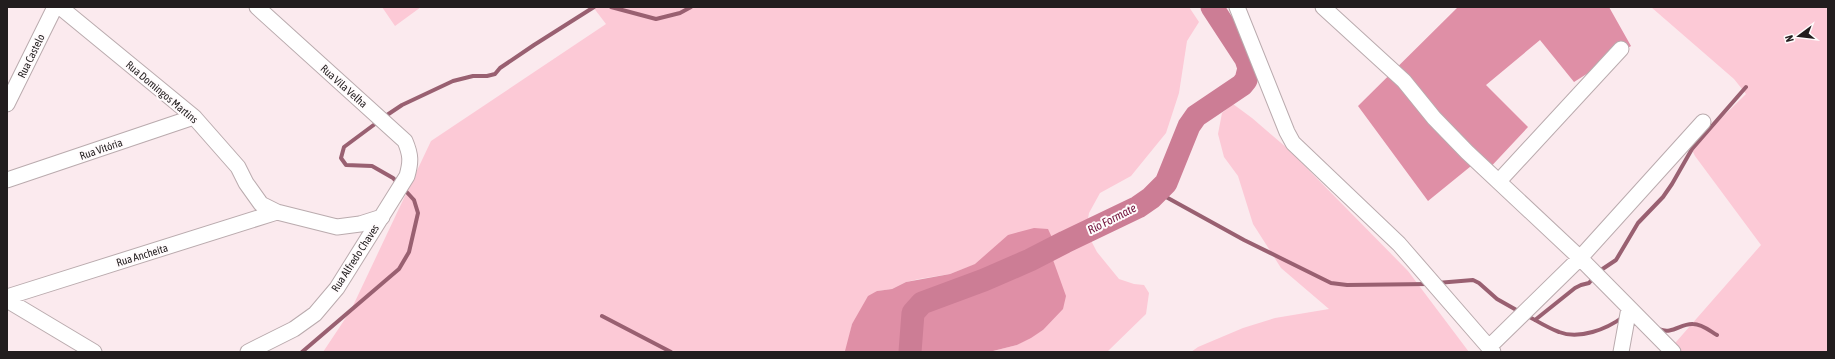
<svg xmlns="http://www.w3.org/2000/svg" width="1835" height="359" viewBox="0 0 1835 359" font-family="'Asap Condensed',sans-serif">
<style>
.green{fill:#fcc9d6}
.forest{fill:#df8fa6}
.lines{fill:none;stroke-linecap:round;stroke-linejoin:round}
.stream{stroke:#996071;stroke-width:4}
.river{stroke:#cc7d95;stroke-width:23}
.street-casing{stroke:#baabae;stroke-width:17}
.street{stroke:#fff;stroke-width:15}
.labels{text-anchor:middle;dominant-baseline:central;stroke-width:4;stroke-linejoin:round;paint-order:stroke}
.street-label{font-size:11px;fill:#221d1e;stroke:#fffbfc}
.water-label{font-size:12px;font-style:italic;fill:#73143c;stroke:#fffbfc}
</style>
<rect width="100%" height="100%" fill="#fbeaee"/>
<!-- green -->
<path class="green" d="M 382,7 L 421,7 L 395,26 Z
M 593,7 L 1189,7 L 1199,22 L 1187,41 L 1179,93 L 1166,133 L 1131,176 L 1100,193 L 1089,213 L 1086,231 L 1097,252 L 1119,279 L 1134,284 L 1144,285 L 1149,293 L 1146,314 L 1107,352 L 989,352 L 1017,345 L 1043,330 L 1056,270 L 1052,257 L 1055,243 L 986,255 L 976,264 L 950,274 L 919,279 L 906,282 L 892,289 L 877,291 L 852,324 L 846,352 L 323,352 L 351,310 L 431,141 L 606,24 Z
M 1651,7 L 1828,7 L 1828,352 L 1671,352 L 1669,350 L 1761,245 L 1695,156 L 1690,146 L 1700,139 L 1746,94 L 1734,79 Z
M 1233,104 L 1252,118 L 1287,148 L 1408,271 L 1469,352 L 1191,352 L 1198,347 L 1243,328 L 1275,318 L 1329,309 L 1281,268 L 1253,224 L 1238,176 L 1224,157 L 1218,134 L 1222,113 Z"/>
<!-- forest -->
<path class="forest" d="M 1458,7 L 1609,7 L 1631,46 L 1574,82 L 1540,40 L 1486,85 L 1528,127 L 1485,173 L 1476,162 L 1428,201 L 1358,106 Z
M 1034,228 L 1048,229 L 1055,244 L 1052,257 L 1066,296 L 1063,309 L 1043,330 L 1031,338 L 1017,345 L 989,352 L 845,351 L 852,324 L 868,296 L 877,291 L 892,289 L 906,282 L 950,274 L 975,264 L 1008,235 Z"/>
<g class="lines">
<!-- stream -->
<path class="stream" d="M 611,7 L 656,19 L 680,13 L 691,7
M 384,117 L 402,105 L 453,81 L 473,76 L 487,76 L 495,74 L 500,68 L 534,45 L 594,7
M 379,121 L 344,147 L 341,158 L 346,165 L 372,166 L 393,178 L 398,183
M 1157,192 L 1244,240 L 1331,283 L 1347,285 L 1429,284
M 1598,272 L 1616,260 L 1638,223 L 1663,197 L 1672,184 L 1692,149 L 1746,87
M 1437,283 L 1473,280 L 1479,283 L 1497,299 L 1520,312
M 1526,315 C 1537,321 1548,328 1559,332 C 1579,340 1607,329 1623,317
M 602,316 L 671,352
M 1535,320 L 1575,288 L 1581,285 L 1589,283 L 1594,277
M 1659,329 C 1672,335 1681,323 1693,324 C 1702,324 1710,331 1717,335
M 302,352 L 399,269 L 409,252 L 418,213 L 414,200 L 403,188"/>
<!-- river -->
<path class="river" d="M 910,352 L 913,313 L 922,303 L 984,280 L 1030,260 L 1065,242 L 1138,207 L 1151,198 L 1166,183 L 1189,126 L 1196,116 L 1242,85 L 1246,80 L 1249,68 L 1246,59 L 1212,7"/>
<!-- street casing -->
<g class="street-casing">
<path id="street" d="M 60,7 L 194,117 L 238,167 L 246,183 L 261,204 L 277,212 L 337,227 L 360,224 L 382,217
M 1237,7 L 1287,132 L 1293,143 L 1399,244 L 1493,352
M 1323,7 L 1404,81 L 1434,118 L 1467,152 L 1580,258 L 1673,352
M 7,104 L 55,7
M 7,180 L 194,117
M 1499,181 L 1621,49
M 7,297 L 277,212
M 7,300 L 94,352
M 1489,347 L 1580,258 L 1703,122
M 248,352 L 294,329 L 315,314 L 337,288 L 407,176 C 411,162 411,155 405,141 L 257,7
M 1621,352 L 1629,308"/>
</g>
<!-- street -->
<use href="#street" class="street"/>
</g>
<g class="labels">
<!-- street labels -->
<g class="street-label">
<text transform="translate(31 56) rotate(-64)">Rua Castelo</text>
<text transform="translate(344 86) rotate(42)">Rua Vila Velha</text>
<text transform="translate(162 92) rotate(40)">Rua Domingos Martins</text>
<text transform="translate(101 149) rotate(-19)">Rua Vitória</text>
<text transform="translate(142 255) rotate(-17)">Rua Ancheita</text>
<text transform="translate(355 258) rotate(-57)">Rua Alfredo Chaves</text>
</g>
<!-- water labels -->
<g class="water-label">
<text transform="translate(1112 219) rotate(-27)">Rio Formate</text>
</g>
</g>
<!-- border -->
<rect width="1835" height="359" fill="none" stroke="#221d1e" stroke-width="16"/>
<!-- north arrow -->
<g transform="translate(1799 36) rotate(255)" stroke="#fffbfc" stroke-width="3" paint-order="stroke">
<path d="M0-3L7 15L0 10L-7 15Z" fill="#221d1e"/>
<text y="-6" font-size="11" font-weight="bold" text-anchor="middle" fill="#221d1e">N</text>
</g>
</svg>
